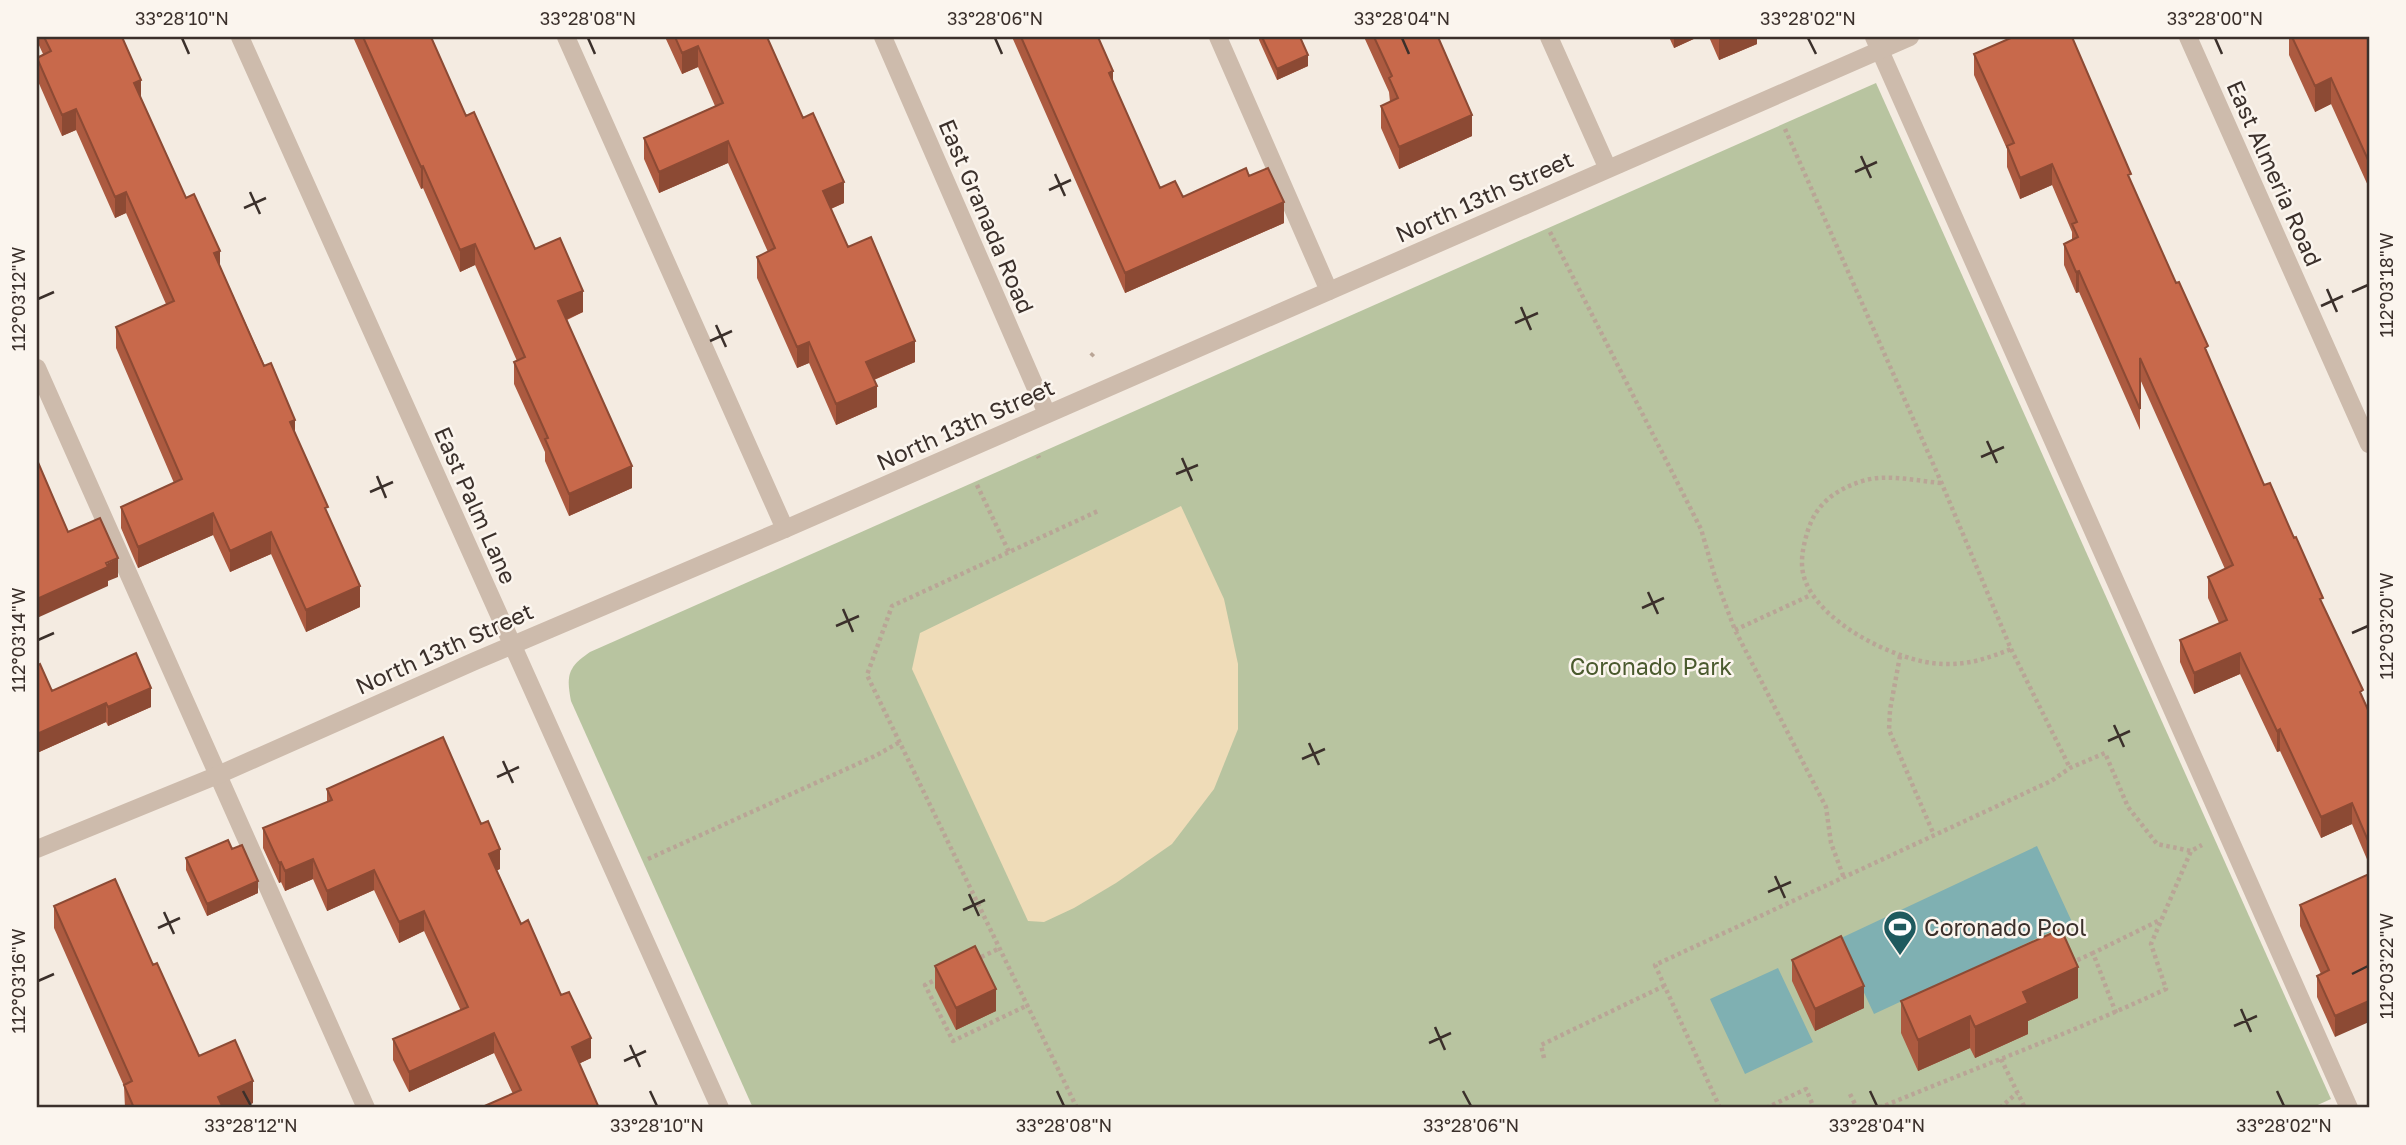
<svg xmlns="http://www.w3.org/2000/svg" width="2406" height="1145" viewBox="0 0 2406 1145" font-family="'Golos Text',sans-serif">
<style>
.green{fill:#b8c4a0}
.sand{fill:#efdcb8}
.water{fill:#7fb0b2}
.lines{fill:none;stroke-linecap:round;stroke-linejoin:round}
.path{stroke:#b9a596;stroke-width:4.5;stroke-dasharray:3.5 3.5;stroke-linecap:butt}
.lane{stroke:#cdbbac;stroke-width:18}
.street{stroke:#cdbbac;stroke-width:18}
.wall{fill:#ac5a40}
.shaded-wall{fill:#8c4a34}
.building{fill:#c8694b;stroke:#8c4a34;stroke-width:2}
.ticks{fill:none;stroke:#3b302b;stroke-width:2.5}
.labels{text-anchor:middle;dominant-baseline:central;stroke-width:5;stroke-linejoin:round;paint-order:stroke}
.street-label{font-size:23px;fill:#3b302b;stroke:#fbf5ee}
.park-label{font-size:23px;fill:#4a5a2e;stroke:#fbf5ee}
.poi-label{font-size:23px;fill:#3b302b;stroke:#fbf5ee;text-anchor:start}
.neatline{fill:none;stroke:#3b302b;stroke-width:2.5}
.ticks-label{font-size:18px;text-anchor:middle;fill:#3b302b}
</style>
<rect width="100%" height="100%" fill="#f4ebe1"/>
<!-- green -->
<path class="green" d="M 1876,83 L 2331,1099 L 2311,1108 L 753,1108 L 571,701 C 566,675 568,667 590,652 Z"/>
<!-- sand -->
<path class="sand" d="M 1181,506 L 1224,599 L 1238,664 L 1238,729 L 1214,789 L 1172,844 L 1116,883 L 1074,908 L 1044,922 L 1028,921 L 912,669 L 920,633 Z"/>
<!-- water -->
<path class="water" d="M 2037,846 L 2072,922 L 1874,1014 L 1839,939 Z
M 1778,968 L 1813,1042 L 1745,1074 L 1710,999 Z"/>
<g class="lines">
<!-- path -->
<path class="path" d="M 1785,129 L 1942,484 L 2011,649 L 2070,768
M 1550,232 L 1701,529 L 1715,577 L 1735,630 L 1826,807 L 1831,843 L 1844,878
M 1091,356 L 1095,352
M 1038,456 L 1039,458
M 1941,483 C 1917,481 1889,474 1866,480 C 1838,488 1817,502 1808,530 C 1804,543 1800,559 1803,573 C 1813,621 1898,663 1943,664 C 1968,665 1989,658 2011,649
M 977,485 L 1009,552
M 1735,630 L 1811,595
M 1900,656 L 1890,710 L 1889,730 L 1934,835
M 648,859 L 875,756 L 900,742
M 975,960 L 1000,948
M 2071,963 L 2093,953
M 939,978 L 925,985 L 953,1041 L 1028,1005
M 2116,1013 L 2093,953 L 2160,920
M 1544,1058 L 1541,1045 L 1664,986
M 2001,1059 L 2025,1108
M 1850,1094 L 1857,1108
M 1077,1108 L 867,675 L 892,606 L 1098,511
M 1720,1108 L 1655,965 L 2051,781 L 2070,768 L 2105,753 L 2128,807 L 2157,844 L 2191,851 L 2202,845
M 1766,1108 L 1806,1089 L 1814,1108
M 1879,1108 C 1975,1068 2072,1033 2166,989 L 2151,944 L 2191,851
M 2000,1108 L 2017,1093"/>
<!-- lane -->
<path class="lane" d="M 566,37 L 785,529
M 1218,37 L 1329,291
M 1874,37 L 2349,1108
M 37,368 L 366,1108"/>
<!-- street -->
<path class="street" d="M 240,37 L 720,1108
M 883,37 L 1047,414
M 1549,37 L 1608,169
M 2188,37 L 2369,444
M 37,849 L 218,775 L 475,661 L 785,529 L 1910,37"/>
</g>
<!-- wall -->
<path class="wall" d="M 37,37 L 122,37 L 141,98 L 186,198 L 220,266 L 295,433 L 328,515 L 360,607 L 306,632 L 271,554 L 230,572 L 213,535 L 138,568 L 121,528 L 121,507 L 174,483 L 116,348 L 116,327 L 166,304 L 126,213 L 115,218 L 76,130 L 62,136 L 37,79 L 37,57 L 43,54 L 37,41 Z
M 353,37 L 431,37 L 466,116 L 535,249 L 583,312 L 567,320 L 632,488 L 569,516 L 545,461 L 545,452 L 514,384 L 514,362 L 517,361 L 475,265 L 460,272 L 423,188 L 421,189 Z
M 665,37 L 767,37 L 803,118 L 844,203 L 831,209 L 848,247 L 915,362 L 874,380 L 877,407 L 836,425 L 809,363 L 797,368 L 757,278 L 757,257 L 768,252 L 728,163 L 659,193 L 644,159 L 644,138 L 715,106 L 698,67 L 682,74 Z
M 1012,37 L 1098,37 L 1113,82 L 1160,188 L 1183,197 L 1249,176 L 1284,223 L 1125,293 Z
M 1259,37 L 1300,37 L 1308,66 L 1277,80 L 1259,40 Z
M 1364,37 L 1438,37 L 1472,136 L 1399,169 L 1381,128 L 1381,106 L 1390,102 L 1389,92 Z
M 1669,37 L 1698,37 L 1674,48 Z
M 1709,37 L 1757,37 L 1757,44 L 1719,60 Z
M 2289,37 L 2369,37 L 2369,188 L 2331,104 L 2315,112 L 2289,55 Z
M 1974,54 L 2131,184 L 2264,485 L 2323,605 L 2369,712 L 2369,864 L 2352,824 L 2321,838 L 2280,751 L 2277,752 L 2240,674 L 2194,694 L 2180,662 L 2180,640 L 2219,623 L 2208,598 L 2208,577 L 2225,569 L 2140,379 L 2140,430 L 2079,292 L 2076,293 L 2064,265 L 2064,244 L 2072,240 L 2072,232 L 2052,185 L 2020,199 L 2007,167 L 2007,149 L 1974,75 Z
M 37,666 L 52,691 L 151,707 L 108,726 L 106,722 L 37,753 Z
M 327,789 L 500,869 L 497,870 L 521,924 L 561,995 L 591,1058 L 513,1094 L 494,1053 L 409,1092 L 393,1060 L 393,1039 L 461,1011 L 424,931 L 399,943 L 374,890 L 327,911 L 313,879 L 285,891 L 281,882 L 279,883 L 263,848 L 263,828 L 327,802 Z
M 186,858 L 258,893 L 207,916 L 186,870 Z
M 2369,874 L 2335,1037 L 2317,997 L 2317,976 L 2321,974 L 2300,926 L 2300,905 Z
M 54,906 L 153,965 L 199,1056 L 253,1103 L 242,1108 L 125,1108 L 124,1086 L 54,928 Z
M 1792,960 L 1864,1008 L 1815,1031 L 1792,981 Z
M 935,966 L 996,1011 L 956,1030 L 935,988 Z
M 2078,998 L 2028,1021 L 2028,1034 L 1975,1058 L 1970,1048 L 1918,1071 L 1901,1033 L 1901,1001 Z"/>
<!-- shaded-wall -->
<path class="shaded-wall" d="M 1674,37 L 1698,37 L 1674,48 Z
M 1723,37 L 1757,37 L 1757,44 L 1719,60 L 1719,38 Z
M 698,46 L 698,67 L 682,74 L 682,53 Z
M 1308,55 L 1308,66 L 1277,80 L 1277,69 Z
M 1113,71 L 1113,91 L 1109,73 Z
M 2331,78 L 2331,104 L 2315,112 L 2315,86 Z
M 141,80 L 141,101 L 134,83 Z
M 76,109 L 76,130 L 62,136 L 62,115 Z
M 1472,115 L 1472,136 L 1399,169 L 1399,147 Z
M 728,141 L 728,163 L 659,193 L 659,172 Z
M 2052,164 L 2052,185 L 2020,199 L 2020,178 Z
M 423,166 L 423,188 L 421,189 L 421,167 Z
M 844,182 L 844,203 L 823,212 L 823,191 Z
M 126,192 L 126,213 L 115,218 L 115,197 Z
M 1284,202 L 1284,223 L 1125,293 L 1125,273 Z
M 475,244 L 475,265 L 460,272 L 460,250 Z
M 220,251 L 220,272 L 214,253 Z
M 2079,271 L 2079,292 L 2076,293 L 2076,272 Z
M 583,291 L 583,312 L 558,323 L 558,301 Z
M 915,341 L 915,362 L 866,383 L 866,362 Z
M 809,342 L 809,363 L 797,368 L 797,347 Z
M 877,386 L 877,407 L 836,425 L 836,404 Z
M 295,420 L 295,441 L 290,422 Z
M 632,466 L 632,488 L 569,516 L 569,494 Z
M 213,513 L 213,535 L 138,568 L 138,547 Z
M 271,532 L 271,554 L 230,572 L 230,551 Z
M 118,558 L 118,577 L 108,581 L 108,586 L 37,618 L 37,599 Z
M 360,586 L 360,607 L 306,632 L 306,610 Z
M 2240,653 L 2240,674 L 2194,694 L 2194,673 Z
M 151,688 L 151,707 L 108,726 L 108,707 Z
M 106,703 L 106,722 L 37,753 L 37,734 Z
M 2280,729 L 2280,751 L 2277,752 L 2277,731 Z
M 2352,803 L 2352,824 L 2321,838 L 2321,817 Z
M 500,849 L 500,869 L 489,874 L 489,854 Z
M 313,859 L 313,879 L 285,891 L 285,871 Z
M 281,862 L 281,882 L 279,883 L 279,863 Z
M 374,870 L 374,890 L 327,911 L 327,891 Z
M 258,881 L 258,893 L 207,916 L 207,904 Z
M 424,911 L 424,931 L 399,943 L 399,922 Z
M 2078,967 L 2078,998 L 2028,1021 L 2028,1034 L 1975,1058 L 1975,1027 L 2023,992 Z
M 1864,986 L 1864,1008 L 1815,1031 L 1815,1009 Z
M 996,989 L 996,1011 L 956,1030 L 956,1008 Z
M 2369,1001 L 2369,1022 L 2335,1037 L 2335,1016 Z
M 1970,1016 L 1970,1048 L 1918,1071 L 1918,1040 Z
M 494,1033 L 494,1053 L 409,1092 L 409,1072 Z
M 591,1038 L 591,1058 L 572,1067 L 572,1047 Z
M 253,1081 L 253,1103 L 242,1108 L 218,1108 L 218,1097 Z"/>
<!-- building -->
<path class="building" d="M 44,37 L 122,37 L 141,80 L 134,83 L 186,198 L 194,194 L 220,251 L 214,253 L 264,366 L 271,363 L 295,420 L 290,422 L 328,507 L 325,508 L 360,586 L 306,610 L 271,532 L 230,551 L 213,513 L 138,547 L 121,507 L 182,479 L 116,327 L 174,301 L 126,192 L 115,197 L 76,109 L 62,115 L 37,58 L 51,51 Z
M 363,37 L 431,37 L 466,116 L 474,112 L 535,249 L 560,238 L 583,291 L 558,301 L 632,466 L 569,494 L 545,439 L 548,438 L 514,362 L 525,357 L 475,244 L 460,250 L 423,166 L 421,167 Z
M 675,37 L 767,37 L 803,118 L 813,113 L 844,182 L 823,191 L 848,247 L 871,237 L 915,341 L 866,362 L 877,386 L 836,404 L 809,342 L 797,347 L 757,257 L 775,248 L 728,141 L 659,172 L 644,138 L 723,103 L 698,46 L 682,53 Z
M 1021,37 L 1098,37 L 1113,71 L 1109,73 L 1160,188 L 1175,181 L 1183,197 L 1246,168 L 1249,176 L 1268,168 L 1284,202 L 1125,273 Z
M 1262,37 L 1300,37 L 1308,55 L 1277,69 Z
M 1374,37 L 1438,37 L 1472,115 L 1399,147 L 1381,106 L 1398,98 L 1389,78 L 1392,76 Z
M 2013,37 L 2072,37 L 2131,174 L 2128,175 L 2176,283 L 2179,282 L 2208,346 L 2205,348 L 2264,485 L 2270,483 L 2294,538 L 2296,537 L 2323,598 L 2320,599 L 2363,690 L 2360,692 L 2369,712 L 2369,843 L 2352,803 L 2321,817 L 2280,729 L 2277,731 L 2240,653 L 2194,673 L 2180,640 L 2227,620 L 2208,577 L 2233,565 L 2140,358 L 2140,409 L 2079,271 L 2076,272 L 2064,244 L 2078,237 L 2072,224 L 2077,222 L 2052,164 L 2020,178 L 2007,146 L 2014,143 L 1974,54 Z
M 2292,37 L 2369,37 L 2369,162 L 2331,78 L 2315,86 Z
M 37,460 L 68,532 L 100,518 L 118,558 L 106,563 L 108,567 L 37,599 Z
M 136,653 L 151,688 L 108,707 L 106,703 L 37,734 L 37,666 L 40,664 L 52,691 Z
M 443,737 L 481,824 L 488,821 L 500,849 L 489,854 L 521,924 L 528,920 L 561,995 L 569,992 L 591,1038 L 572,1047 L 599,1108 L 480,1108 L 521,1090 L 494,1033 L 409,1072 L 393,1039 L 468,1007 L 424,911 L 399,922 L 374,870 L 327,891 L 313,859 L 285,871 L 281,862 L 279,863 L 263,828 L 332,800 L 327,789 Z
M 228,840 L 232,849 L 242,845 L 258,881 L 207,904 L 186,858 Z
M 2369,874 L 2369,1001 L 2335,1016 L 2317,976 L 2329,970 L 2300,905 Z
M 115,879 L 153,965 L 157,963 L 199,1056 L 235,1040 L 253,1081 L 218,1097 L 223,1108 L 134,1108 L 124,1085 L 132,1081 L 54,906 Z
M 2061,929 L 2078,967 L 2023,992 L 2028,1003 L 1975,1027 L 1970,1016 L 1918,1040 L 1901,1001 Z
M 1841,936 L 1864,986 L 1815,1009 L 1792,960 Z
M 975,946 L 996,989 L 956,1008 L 935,966 Z"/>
<!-- ticks -->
<path class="ticks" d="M 182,38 L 189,54M 588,38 L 595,54M 995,38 L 1002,54M 1402,38 L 1409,54M 1808,38 L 1816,54M 2215,38 L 2222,54M 1861,156 L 1871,178M 1855,172 L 1877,162M 1055,174 L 1065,196M 1049,190 L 1071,180M 250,192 L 260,214M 244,208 L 266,198M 2327,289 L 2337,312M 2352,292 L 2368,285M 38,299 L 54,292M 2321,306 L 2343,296M 1521,307 L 1531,330M 1515,323 L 1538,313M 716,325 L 726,347M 710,341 L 732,331M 1987,441 L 1997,463M 1981,457 L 2004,447M 1182,458 L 1192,481M 1176,474 L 1198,465M 377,476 L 386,498M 370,492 L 393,482M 1648,592 L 1658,614M 1642,608 L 1664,598M 843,609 L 853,632M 836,626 L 859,616M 2352,633 L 2368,626M 38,640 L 54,633M 2114,725 L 2124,747M 2108,741 L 2130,731M 1309,743 L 1319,765M 1302,759 L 1325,749M 503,761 L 513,783M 497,777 L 519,767M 1775,876 L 1785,898M 1768,892 L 1791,882M 969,894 L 979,916M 963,910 L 985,900M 164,912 L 174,934M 158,928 L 180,918M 2352,974 L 2368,966M 38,981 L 54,974M 2241,1009 L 2251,1032M 2234,1026 L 2257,1016M 1435,1027 L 1445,1050M 1429,1043 L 1451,1033M 630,1045 L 640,1067M 624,1061 L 646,1051M 243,1091 L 251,1106M 650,1091 L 657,1106M 1057,1091 L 1064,1106M 1463,1091 L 1471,1106M 1870,1091 L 1877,1106M 2277,1091 L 2284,1106"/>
<!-- icons -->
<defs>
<g id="stadium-pin" transform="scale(1.75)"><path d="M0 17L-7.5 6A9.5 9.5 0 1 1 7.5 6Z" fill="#1f5a5e" stroke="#fbf5ee"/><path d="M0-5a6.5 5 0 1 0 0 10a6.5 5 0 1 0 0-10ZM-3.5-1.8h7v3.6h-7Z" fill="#fff"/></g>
</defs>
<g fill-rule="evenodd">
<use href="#stadium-pin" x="1900" y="927"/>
</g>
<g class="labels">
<!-- street labels -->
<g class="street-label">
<text transform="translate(2275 173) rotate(66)">East Almeria Road</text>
<text transform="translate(1484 196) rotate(-24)">North 13th Street</text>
<text transform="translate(987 216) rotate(67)">East Granada Road</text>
<text transform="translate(965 424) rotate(-24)">North 13th Street</text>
<text transform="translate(476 505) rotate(66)">East Palm Lane</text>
<text transform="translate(444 648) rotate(-24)">North 13th Street</text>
</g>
<!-- park labels -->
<g class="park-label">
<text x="1651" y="666">Coronado Park</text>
</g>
<!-- poi labels -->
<g class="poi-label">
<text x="1924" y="927">Coronado Pool</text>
</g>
</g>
<!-- border -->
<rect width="2406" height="1145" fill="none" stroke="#fbf5ee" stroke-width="77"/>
<rect x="38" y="38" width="2330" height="1068" class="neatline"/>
<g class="ticks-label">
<text x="182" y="25">33°28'10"N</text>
<text x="588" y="25">33°28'08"N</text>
<text x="995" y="25">33°28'06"N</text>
<text x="1402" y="25">33°28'04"N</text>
<text x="1808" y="25">33°28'02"N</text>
<text x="2215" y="25">33°28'00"N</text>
<text transform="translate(2387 285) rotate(-90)" y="6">112°03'18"W</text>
<text transform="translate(19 299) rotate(-90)" y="6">112°03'12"W</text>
<text transform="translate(2387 626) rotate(-90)" y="6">112°03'20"W</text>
<text transform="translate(19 640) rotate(-90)" y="6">112°03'14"W</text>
<text transform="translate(2387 966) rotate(-90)" y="6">112°03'22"W</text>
<text transform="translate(19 981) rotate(-90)" y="6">112°03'16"W</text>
<text x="251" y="1132">33°28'12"N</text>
<text x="657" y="1132">33°28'10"N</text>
<text x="1064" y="1132">33°28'08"N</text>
<text x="1471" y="1132">33°28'06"N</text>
<text x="1877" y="1132">33°28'04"N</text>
<text x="2284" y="1132">33°28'02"N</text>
</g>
</svg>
